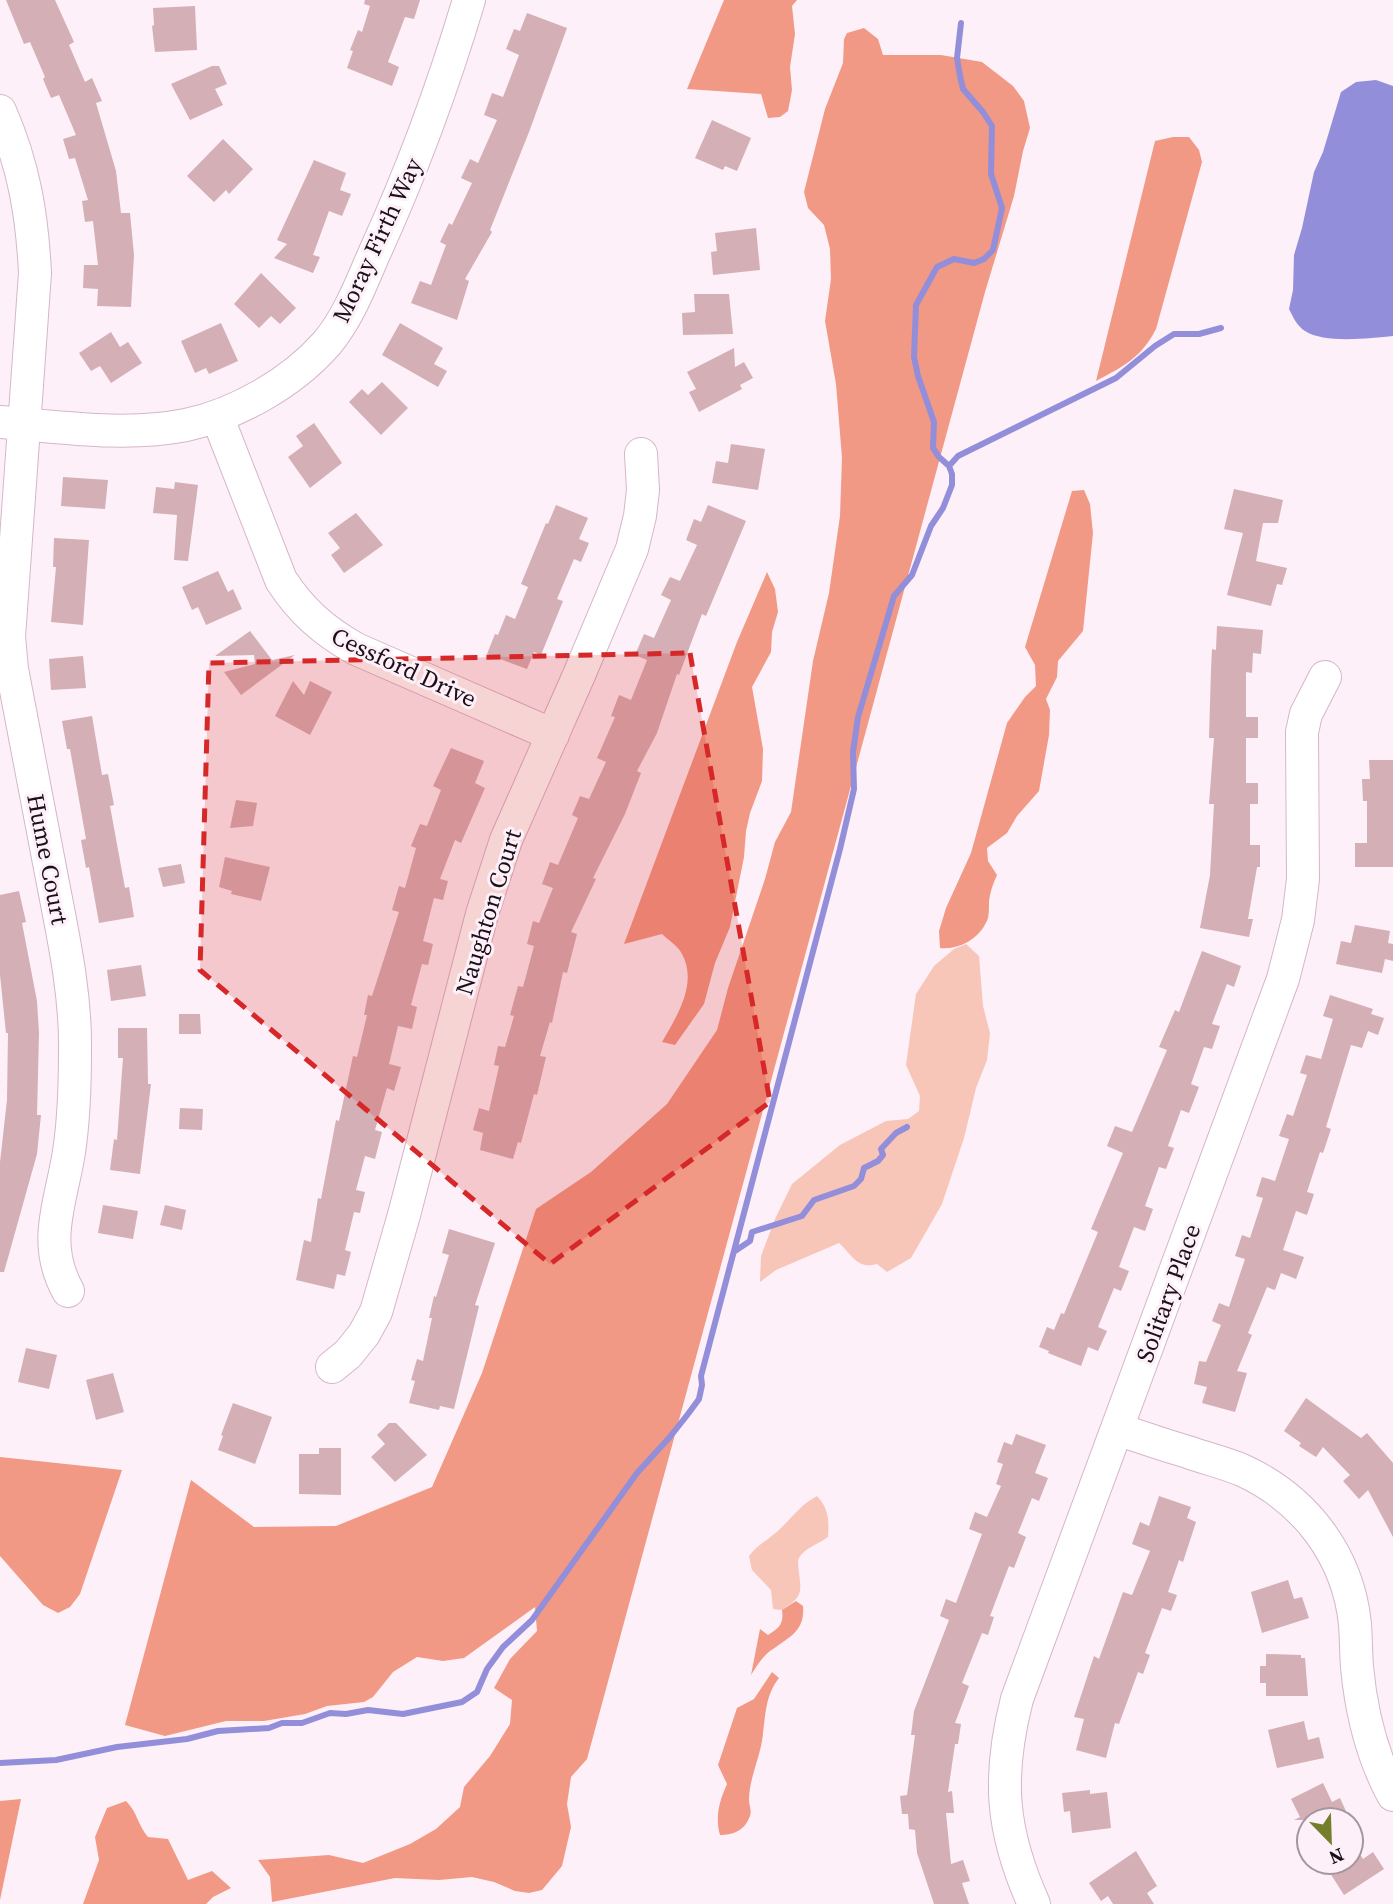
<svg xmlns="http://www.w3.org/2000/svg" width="1393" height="1904" viewBox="0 0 1393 1904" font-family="'Source Serif 4',serif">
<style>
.green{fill:#f8c5b9}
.forest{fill:#f19984}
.water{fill:#938eda}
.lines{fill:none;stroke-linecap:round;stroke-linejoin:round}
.stream{stroke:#938eda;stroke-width:6}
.building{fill:#d4afb5}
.minor-casing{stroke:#d5b6c9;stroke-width:34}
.minor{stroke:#fff;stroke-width:32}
.marked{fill:#d62828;fill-opacity:0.2;stroke:#d62828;stroke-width:5;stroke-dasharray:14 9;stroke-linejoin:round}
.labels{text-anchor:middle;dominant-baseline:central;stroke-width:6;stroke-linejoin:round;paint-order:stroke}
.street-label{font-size:24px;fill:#1b1017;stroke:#fdf0f8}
</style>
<rect width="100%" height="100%" fill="#fdf0f8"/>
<!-- green -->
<path class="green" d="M 966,944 L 979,956 L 983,1006 L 990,1033 L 987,1060 L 976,1088 L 964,1138 L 942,1204 L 911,1258 L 887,1272 L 877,1264 C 858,1270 852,1255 839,1243 L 776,1270 L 760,1282 L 761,1256 L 775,1219 L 792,1184 L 840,1145 L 886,1121 L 908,1119 L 919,1111 L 920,1096 L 906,1065 L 916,994 L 934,966 L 954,949 Z
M 817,1496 C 829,1509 829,1520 828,1537 C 819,1544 801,1549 798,1561 C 798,1563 799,1572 799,1573 C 802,1595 801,1597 782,1610 L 773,1609 L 771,1590 L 752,1570 L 749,1556 C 759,1543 772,1538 783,1526 C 794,1515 802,1504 817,1496 Z"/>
<!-- forest -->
<path class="forest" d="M 724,0 L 797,0 L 792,6 L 795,34 L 790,67 L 792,90 L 788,111 L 780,117 L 768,118 L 761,94 L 687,89 Z
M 864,28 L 878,39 L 883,55 L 941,55 L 982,62 L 1013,86 L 1024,101 L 1030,128 L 1023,151 L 1014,196 L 985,292 L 587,1759 L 571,1777 L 567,1804 L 571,1827 L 562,1866 L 542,1890 L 529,1893 L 515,1891 L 494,1882 L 472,1877 L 439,1880 L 395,1878 L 272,1902 L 270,1877 L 258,1860 L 329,1855 L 363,1863 L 410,1844 L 436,1829 L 460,1807 L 464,1787 L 490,1756 L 510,1724 L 512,1700 L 494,1688 L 510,1659 L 537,1631 L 535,1607 L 464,1658 L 443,1661 L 417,1657 L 393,1672 L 373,1697 L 364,1702 L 327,1706 L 305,1714 L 264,1721 L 226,1721 L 165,1736 L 125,1725 L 191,1480 L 254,1527 L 336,1526 L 432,1487 L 482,1373 L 536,1209 L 591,1172 L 667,1104 L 717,1030 L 728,988 L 765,879 L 775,842 L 791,812 L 813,661 L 829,593 L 840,516 L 842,458 L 836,384 L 825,321 L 831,279 L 830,249 L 824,225 L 808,208 L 804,192 L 825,109 L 843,63 L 844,39 L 847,33 Z
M 1173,137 L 1189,137 L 1199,150 L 1202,162 L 1156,329 C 1141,358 1124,366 1096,381 L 1155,141 Z
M 1084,490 L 1090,504 L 1093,533 L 1083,631 L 1058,661 L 1057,677 L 1046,699 L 1050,710 L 1049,735 L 1039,791 L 1017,816 L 1007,833 L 987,848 L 988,861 L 997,875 C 993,884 990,892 989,901 C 989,906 989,913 988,918 C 981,938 960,950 940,948 L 939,931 L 946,908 L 971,853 L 1007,723 L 1025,697 L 1036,686 L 1035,665 L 1025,647 L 1072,491 Z
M 767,572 L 775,589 L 778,612 L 772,632 L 771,652 L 752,687 L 763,749 L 762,781 L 750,813 L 746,831 L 744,857 L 730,927 L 715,963 L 704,1004 L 675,1045 L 662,1042 C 677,1016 698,983 682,954 C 678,946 668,940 662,934 L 624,944 L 737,642 Z
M 0,1457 L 122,1470 L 80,1594 L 70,1607 L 58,1613 L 43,1605 L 0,1556 Z
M 796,1601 L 803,1606 C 805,1630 791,1636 773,1649 C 763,1655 757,1666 751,1675 L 760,1629 L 768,1635 C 779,1628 784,1624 782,1610 Z
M 772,1672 L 779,1678 C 763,1698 766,1722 761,1746 C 757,1764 749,1782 749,1800 C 749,1806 752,1810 750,1816 C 745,1830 734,1835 720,1835 C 715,1817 719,1802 727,1784 L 718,1765 L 737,1708 L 754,1699 Z
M 21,1799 L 0,1900 L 0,1801 Z
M 126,1801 C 138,1813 137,1824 148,1837 L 168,1839 L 188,1880 L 212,1871 L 231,1888 L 213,1897 L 206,1904 L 83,1904 L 99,1860 L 95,1837 L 107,1808 Z"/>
<!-- water -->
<path class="water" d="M 1376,80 L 1393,86 L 1393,336 C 1370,338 1325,344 1305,331 C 1297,326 1293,317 1289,309 L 1293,290 L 1294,255 L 1302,228 L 1314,172 L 1323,152 L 1341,92 L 1356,82 Z"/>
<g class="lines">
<!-- stream -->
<path class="stream" d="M 949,466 L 958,456 L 1116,378 L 1155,346 L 1174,334 L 1199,334 L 1221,328
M 735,1251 L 750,1241 L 752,1232 L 802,1216 L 814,1200 L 854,1186 L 861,1179 L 864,1168 L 878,1161 L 883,1155 L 881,1149 L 896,1133 L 907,1127
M 0,1763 L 56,1760 L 117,1747 L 187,1739 L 218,1731 L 269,1728 L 282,1723 L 302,1723 L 330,1713 L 346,1714 L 368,1710 L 403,1714 L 462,1702 L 477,1692 L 487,1669 L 503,1647 L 532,1620 L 637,1473 L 669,1438 L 688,1414 L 699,1399 L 702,1385 L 701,1376 L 840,849 L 854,789 L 853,752 L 858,717 L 894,596 L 912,575 L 931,526 L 943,508 L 952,485 L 952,474 L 949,466 L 939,457 L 933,448 L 934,422 L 918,376 L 914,357 L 916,305 L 937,267 L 954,259 L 974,263 L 984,259 L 993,250 L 1002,208 L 991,174 L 992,126 L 983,112 L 963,89 L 960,76 L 957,58 L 961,23"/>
</g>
<!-- building -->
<path class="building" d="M 6,0 L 55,0 L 74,42 L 69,45 L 85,82 L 92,78 L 102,101 L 96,103 L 116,171 L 121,213 L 130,213 L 134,255 L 131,307 L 97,306 L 98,289 L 83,288 L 84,265 L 98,265 L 93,221 L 85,222 L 82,201 L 88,200 L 75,158 L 69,159 L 63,139 L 76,135 L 59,95 L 51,98 L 43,79 L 45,77 L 30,42 L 24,44 Z
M 365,0 L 420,0 L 414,19 L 405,17 L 388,62 L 399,67 L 392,86 L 347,68 L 353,51 L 350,50 L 358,30 L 362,32 L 370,6 L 364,4 Z
M 195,6 L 197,50 L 155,52 L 152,26 L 154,25 L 153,8 Z
M 527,13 L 567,28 L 529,132 L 490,230 L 492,232 L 465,279 L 469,281 L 457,320 L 411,303 L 420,281 L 431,285 L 446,245 L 440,242 L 449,223 L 452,225 L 472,183 L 461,178 L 470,159 L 478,163 L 497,120 L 484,115 L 492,93 L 503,97 L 519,55 L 506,49 L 514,29 L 520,31 Z
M 212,66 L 219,66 L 227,84 L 215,89 L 223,105 L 190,120 L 171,84 Z
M 712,120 L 751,138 L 737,171 L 725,166 L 723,170 L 695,158 Z
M 223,139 L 253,169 L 229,194 L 226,190 L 214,202 L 187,176 Z
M 314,160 L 346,173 L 340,190 L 351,194 L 342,216 L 329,211 L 313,255 L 320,257 L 313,273 L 274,258 L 287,244 L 277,240 Z
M 756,228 L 760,270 L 713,275 L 711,252 L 717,251 L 715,233 Z
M 261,273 L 296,308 L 280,324 L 271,316 L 259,328 L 234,304 Z
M 694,294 L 729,294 L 733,334 L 683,335 L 682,313 L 695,312 Z
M 221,323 L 238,361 L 209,374 L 206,368 L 195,373 L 181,341 Z
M 400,323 L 443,348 L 434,364 L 447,371 L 438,387 L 382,355 Z
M 111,332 L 120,347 L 128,342 L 142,363 L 111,383 L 100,366 L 91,371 L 79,353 Z
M 734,348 L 735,367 L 744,362 L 753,378 L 740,385 L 742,389 L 699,412 L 689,392 L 696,389 L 687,372 Z
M 382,382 L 408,408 L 381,435 L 349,402 L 362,389 L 368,395 Z
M 314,423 L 342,463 L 310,488 L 288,457 L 303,446 L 296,436 Z
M 731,444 L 765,449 L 758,490 L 712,483 L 716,461 L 728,463 Z
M 63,477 L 108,480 L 105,509 L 61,506 Z
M 175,482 L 198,485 L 188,561 L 174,560 L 177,515 L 153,513 L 156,487 L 174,489 Z
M 1234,489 L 1283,500 L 1278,523 L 1263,523 L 1256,561 L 1287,568 L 1282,585 L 1277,584 L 1271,606 L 1227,595 L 1243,533 L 1224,529 Z
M 556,505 L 588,518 L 579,539 L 589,543 L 581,562 L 574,559 L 557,599 L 563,601 L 541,655 L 534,652 L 527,669 L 487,654 L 495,634 L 498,635 L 506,615 L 515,619 L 528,587 L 521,584 L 546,523 L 548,524 Z
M 708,505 L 746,521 L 706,616 L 702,614 L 679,675 L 677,674 L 657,733 L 637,771 L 641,773 L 625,814 L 593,878 L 596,879 L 571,932 L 577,934 L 567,973 L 563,972 L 552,1023 L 550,1022 L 540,1056 L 546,1057 L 537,1095 L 534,1094 L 521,1143 L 518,1142 L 513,1159 L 480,1150 L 483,1133 L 473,1130 L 479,1108 L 489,1111 L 499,1066 L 494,1065 L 498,1046 L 505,1047 L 514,1016 L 510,1015 L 518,986 L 523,987 L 534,946 L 527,944 L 533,921 L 539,923 L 553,888 L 542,884 L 550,862 L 558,865 L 578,818 L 572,815 L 580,796 L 589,799 L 606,762 L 597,758 L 615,717 L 611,716 L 619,695 L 631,700 L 647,660 L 635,655 L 644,634 L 654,638 L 671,600 L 661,595 L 670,577 L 680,581 L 697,545 L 686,540 L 694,519 L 701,522 Z
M 356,513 L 383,545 L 344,573 L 331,555 L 340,548 L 328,533 Z
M 54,538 L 89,540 L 83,625 L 51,622 L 56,567 L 53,567 Z
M 218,571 L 228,592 L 233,589 L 242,609 L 206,625 L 198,607 L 192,610 L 182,587 Z
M 1217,626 L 1263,630 L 1261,654 L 1253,653 L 1252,673 L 1246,672 L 1246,717 L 1258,717 L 1258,738 L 1246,738 L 1246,783 L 1258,783 L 1258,804 L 1250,804 L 1250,845 L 1260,845 L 1260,867 L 1257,867 L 1248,919 L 1253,919 L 1249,937 L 1200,928 L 1210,875 L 1214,804 L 1209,804 L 1214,738 L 1209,738 L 1211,670 L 1212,649 L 1216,650 Z
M 250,631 L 272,660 L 295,655 L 241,695 L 224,672 L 255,664 L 254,655 L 215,656 Z
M 83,656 L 86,688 L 51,690 L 49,659 Z
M 293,681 L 304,695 L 310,681 L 332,692 L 310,735 L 275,716 Z
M 92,716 L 102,775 L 108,774 L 114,805 L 110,806 L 125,888 L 129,887 L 134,917 L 99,923 L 89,867 L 86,868 L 81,840 L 86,839 L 70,749 L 67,749 L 62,721 Z
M 451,748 L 484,761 L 475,783 L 485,788 L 461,843 L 455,840 L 440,879 L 448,881 L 443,900 L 434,898 L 423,941 L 433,944 L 428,965 L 422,964 L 411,1005 L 417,1007 L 412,1029 L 398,1026 L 389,1064 L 401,1067 L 394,1091 L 387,1088 L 375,1130 L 382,1132 L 375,1159 L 365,1156 L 356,1190 L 365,1192 L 360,1213 L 354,1212 L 345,1250 L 351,1252 L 345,1276 L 337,1274 L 334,1289 L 296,1280 L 304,1240 L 311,1242 L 318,1198 L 321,1199 L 336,1120 L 339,1121 L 353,1056 L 357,1057 L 367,1015 L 364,1015 L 368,995 L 372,996 L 399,912 L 392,910 L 399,886 L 405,888 L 416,848 L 411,846 L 420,824 L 427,826 L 441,790 L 433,786 Z
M 1369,760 L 1393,760 L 1393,867 L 1355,867 L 1355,843 L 1367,843 L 1367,801 L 1363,801 L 1362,779 L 1370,779 Z
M 236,800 L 257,803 L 253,826 L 230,828 Z
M 225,857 L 270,867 L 261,901 L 231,894 L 232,891 L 219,887 Z
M 181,864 L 185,883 L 163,887 L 158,868 Z
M 19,891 L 26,922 L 22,923 L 37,1001 L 39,1033 L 37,1115 L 41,1115 L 37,1154 L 4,1272 L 0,1272 L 0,1162 L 7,1100 L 8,1033 L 6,1033 L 0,975 L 0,895 Z
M 1355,925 L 1390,931 L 1388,943 L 1393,944 L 1393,961 L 1385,959 L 1382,973 L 1336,964 L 1341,941 L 1351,943 Z
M 1202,951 L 1241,966 L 1234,987 L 1227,984 L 1212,1024 L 1220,1026 L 1212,1049 L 1204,1047 L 1191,1084 L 1199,1087 L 1189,1113 L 1181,1110 L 1168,1146 L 1174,1148 L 1166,1169 L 1159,1167 L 1145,1206 L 1153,1209 L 1145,1231 L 1134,1227 L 1119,1267 L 1129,1271 L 1121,1291 L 1114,1288 L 1098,1327 L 1107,1331 L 1098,1351 L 1088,1347 L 1081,1366 L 1048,1353 L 1049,1351 L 1039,1347 L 1047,1327 L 1054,1330 L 1061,1313 L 1064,1314 L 1098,1232 L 1091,1229 L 1123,1153 L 1107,1146 L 1115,1126 L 1132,1132 L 1167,1050 L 1159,1047 L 1175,1010 L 1179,1012 Z
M 141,965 L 146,996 L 111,1001 L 107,970 Z
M 1330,995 L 1373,1009 L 1371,1014 L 1384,1018 L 1378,1035 L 1368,1031 L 1362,1048 L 1351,1045 L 1326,1127 L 1331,1129 L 1323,1153 L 1320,1152 L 1307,1192 L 1314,1194 L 1307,1215 L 1296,1211 L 1283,1250 L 1304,1257 L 1296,1279 L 1281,1273 L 1275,1290 L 1267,1287 L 1248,1333 L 1252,1335 L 1237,1371 L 1247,1373 L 1235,1412 L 1202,1403 L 1207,1387 L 1194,1384 L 1199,1361 L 1206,1362 L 1221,1325 L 1212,1321 L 1219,1303 L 1229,1307 L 1245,1259 L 1235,1256 L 1242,1235 L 1250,1238 L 1263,1198 L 1256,1196 L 1262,1177 L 1275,1181 L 1289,1139 L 1279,1136 L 1287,1114 L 1293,1116 L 1307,1075 L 1300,1073 L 1306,1055 L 1321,1059 L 1333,1019 L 1323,1016 Z
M 179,1014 L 200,1014 L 201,1034 L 179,1034 Z
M 118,1028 L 147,1028 L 148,1084 L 151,1084 L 140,1174 L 110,1170 L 114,1139 L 117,1140 L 123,1058 L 118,1058 Z
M 180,1108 L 203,1109 L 202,1130 L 179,1129 Z
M 103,1205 L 138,1211 L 133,1239 L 98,1233 Z
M 165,1205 L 186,1210 L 182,1230 L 160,1225 Z
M 449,1229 L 495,1243 L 475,1305 L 479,1306 L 454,1409 L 440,1406 L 439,1410 L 409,1403 L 415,1381 L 411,1380 L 417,1359 L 423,1361 L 432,1318 L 429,1318 L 434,1296 L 436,1297 L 449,1255 L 442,1253 Z
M 26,1348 L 57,1355 L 49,1389 L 18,1382 Z
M 113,1373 L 124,1412 L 96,1420 L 86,1380 Z
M 1306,1398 L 1361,1438 L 1367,1433 L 1393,1463 L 1393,1537 L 1368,1490 L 1359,1499 L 1343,1481 L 1350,1475 L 1323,1447 L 1316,1457 L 1299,1446 L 1301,1443 L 1284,1431 Z
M 233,1403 L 272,1417 L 255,1464 L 218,1450 L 223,1436 L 221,1435 Z
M 389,1423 L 396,1423 L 427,1455 L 395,1482 L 371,1457 L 385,1444 L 377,1435 Z
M 1016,1434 L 1046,1445 L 1035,1473 L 1048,1478 L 1039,1501 L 1032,1498 L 1018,1533 L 1026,1537 L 1014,1568 L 1009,1566 L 990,1616 L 994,1617 L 988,1635 L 982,1633 L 962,1683 L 969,1686 L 955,1723 L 961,1724 L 958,1744 L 955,1744 L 948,1792 L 952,1791 L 954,1813 L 946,1813 L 951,1864 L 963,1860 L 970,1881 L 962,1883 L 969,1904 L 934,1904 L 917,1853 L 915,1830 L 909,1829 L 908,1814 L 902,1814 L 900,1796 L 907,1795 L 915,1735 L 911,1735 L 914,1711 L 949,1620 L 940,1616 L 946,1599 L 956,1603 L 982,1534 L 969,1529 L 975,1512 L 987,1517 L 1001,1486 L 996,1484 L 1003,1464 L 997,1462 L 1004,1442 L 1012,1445 Z
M 319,1448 L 341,1448 L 341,1495 L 299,1494 L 299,1454 L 319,1454 Z
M 1159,1496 L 1191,1507 L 1187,1518 L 1196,1522 L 1183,1562 L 1179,1560 L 1168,1592 L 1177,1595 L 1171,1611 L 1162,1608 L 1145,1653 L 1150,1655 L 1143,1674 L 1138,1672 L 1119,1724 L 1115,1723 L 1106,1758 L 1076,1750 L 1084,1719 L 1074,1717 L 1094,1656 L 1099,1659 L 1123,1592 L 1132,1595 L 1150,1551 L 1132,1544 L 1140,1522 L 1149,1526 Z
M 1288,1580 L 1294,1599 L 1302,1597 L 1309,1618 L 1262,1633 L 1251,1592 Z
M 1266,1654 L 1301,1655 L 1301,1658 L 1305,1658 L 1308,1696 L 1266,1696 L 1266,1683 L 1260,1683 L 1260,1666 L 1266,1666 Z
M 1304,1721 L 1308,1740 L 1319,1737 L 1324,1758 L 1277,1768 L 1268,1730 Z
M 1323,1783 L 1332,1802 L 1340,1798 L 1350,1820 L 1294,1820 L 1300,1817 L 1291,1799 Z
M 1090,1790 L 1090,1794 L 1107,1792 L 1111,1828 L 1072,1833 L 1070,1811 L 1064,1812 L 1062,1793 Z
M 1351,1840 L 1363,1859 L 1373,1852 L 1384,1869 L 1344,1895 L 1323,1862 L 1351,1862 Z
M 1136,1851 L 1157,1886 L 1147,1893 L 1154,1904 L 1113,1904 L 1108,1896 L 1101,1901 L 1089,1883 Z"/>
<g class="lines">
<!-- minor casing -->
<g class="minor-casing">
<path id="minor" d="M 0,111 C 24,166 32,214 35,273 L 9,637 L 12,669 C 25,737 38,805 51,873 C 62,931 76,991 75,1051 C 75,1085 74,1119 69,1152 C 61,1203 41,1242 68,1291
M 217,416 L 281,580 C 301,611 324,631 356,649 L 553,735
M 0,422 C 61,427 126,437 186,425 C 237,414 292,383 327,343 C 348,318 361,284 374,254 C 412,171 443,87 469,0
M 332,1367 L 348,1354 L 364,1334 L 376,1312 L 404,1215 L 482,914 L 506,840 L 579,675 L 632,549 L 640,516 L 643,490 L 641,454
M 1117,1429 C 1141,1437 1164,1445 1188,1452 C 1207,1459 1226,1463 1244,1471 C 1306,1500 1348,1556 1355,1624 C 1356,1638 1356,1653 1357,1667 C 1361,1710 1372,1756 1393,1795
M 1034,1904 C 1001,1831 997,1777 1017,1699 L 1283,979 L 1298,920 L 1303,879 L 1302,732 L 1306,714 L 1325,677"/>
</g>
<!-- minor -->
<use href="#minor" class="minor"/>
</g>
<!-- marked area -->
<path class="marked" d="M 690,653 L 770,1102 L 550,1264 L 200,970 L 209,663 Z"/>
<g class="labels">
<!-- street labels -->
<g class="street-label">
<text transform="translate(377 240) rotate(-65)">Moray Firth Way</text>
<text transform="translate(404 667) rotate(25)">Cessford Drive</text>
<text transform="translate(48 859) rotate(79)">Hume Court</text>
<text transform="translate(488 912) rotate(-73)">Naughton Court</text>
<text transform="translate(1168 1293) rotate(-70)">Solitary Place</text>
</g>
</g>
<!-- north arrow -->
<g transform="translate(1330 1841) rotate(157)"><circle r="33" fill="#fdf0f8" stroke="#a3969e" stroke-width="2"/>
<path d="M0-5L12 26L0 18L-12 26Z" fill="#757e2a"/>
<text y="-10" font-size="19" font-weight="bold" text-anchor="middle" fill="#1b1017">N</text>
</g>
</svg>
